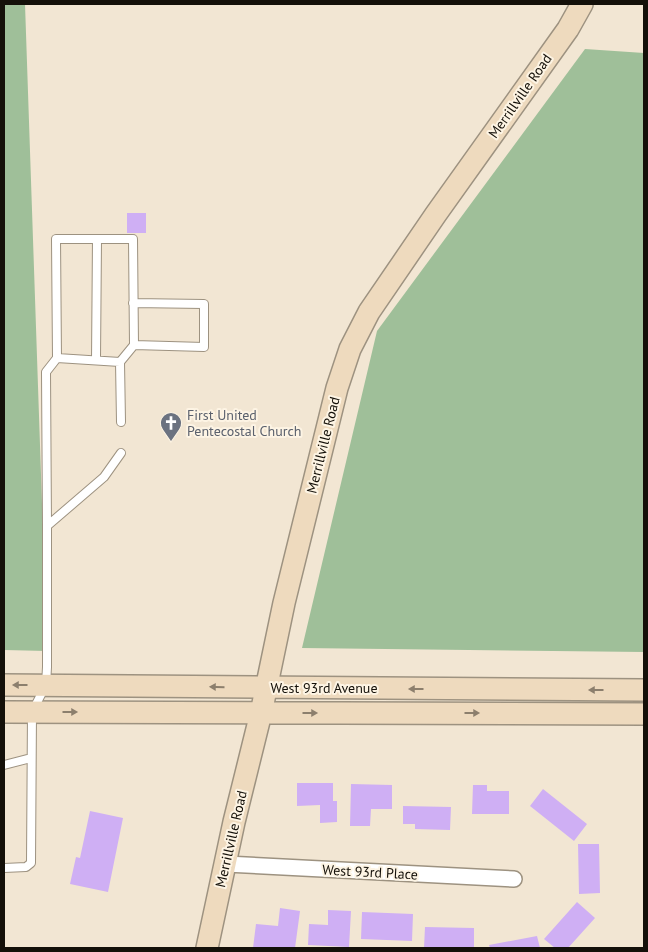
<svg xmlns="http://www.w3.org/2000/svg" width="648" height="952" viewBox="0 0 648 952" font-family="'PT Sans',sans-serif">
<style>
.green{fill:#9fbf99}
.building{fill:#cfaff4}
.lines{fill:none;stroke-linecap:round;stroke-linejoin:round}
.lane-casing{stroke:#9d9280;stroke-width:10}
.street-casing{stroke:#9d9280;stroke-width:18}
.secondary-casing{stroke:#9d9280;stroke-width:24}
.lane{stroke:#fff;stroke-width:8}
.street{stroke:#fff;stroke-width:15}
.secondary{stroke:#eedabe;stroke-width:21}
.oneway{fill:#8c7f6d}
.labels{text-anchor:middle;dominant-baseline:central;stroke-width:4;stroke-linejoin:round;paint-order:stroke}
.street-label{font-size:14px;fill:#141009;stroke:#fdf4e4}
.worship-label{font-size:14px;fill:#5b616d;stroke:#fdf4e4;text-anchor:start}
</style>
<rect width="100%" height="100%" fill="#f2e6d3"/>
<!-- green -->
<path class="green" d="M 4,4 L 25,4 L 47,651 L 4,650 Z
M 585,49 L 644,53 L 644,652 L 302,648 L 377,331 Z"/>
<!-- building -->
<path class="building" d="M 127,213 L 146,213 L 146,233 L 127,233 Z
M 297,783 L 333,783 L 333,801 L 337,801 L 337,822 L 320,823 L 320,805 L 297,806 Z
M 351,784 L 392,785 L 392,809 L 371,809 L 370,826 L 350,826 Z
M 473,785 L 487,785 L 487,791 L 509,791 L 509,814 L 472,814 Z
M 543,789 L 587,824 L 574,841 L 530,806 Z
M 403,806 L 451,807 L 450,830 L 415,829 L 415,824 L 403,824 Z
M 90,811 L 123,818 L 108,892 L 70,884 L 76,857 L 80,858 Z
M 578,844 L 599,844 L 600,893 L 579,894 Z
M 577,902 L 595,918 L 568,948 L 555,948 L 544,939 Z
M 280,908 L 300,911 L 295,948 L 253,948 L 256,924 L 278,926 Z
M 328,910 L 351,911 L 349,947 L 308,945 L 309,924 L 328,925 Z
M 362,912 L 413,914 L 412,941 L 361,939 Z
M 425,927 L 474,928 L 474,948 L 424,948 Z
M 537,936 L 540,948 L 490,948 L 489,945 Z"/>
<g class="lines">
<!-- lane casing -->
<g class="lane-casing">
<path id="lane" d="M 133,303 L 204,304 L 204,347 L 134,345
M 96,360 L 97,239
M 120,362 L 57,358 L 56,239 L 133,239 L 134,345 L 120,362 L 121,422
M 47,526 L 46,372 L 57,358
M 4,765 L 31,758
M 4,868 L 26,867 L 31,863 L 32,712 L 46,685 L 47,667 L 47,526 L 104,477 L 121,453"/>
</g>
<!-- street casing -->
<g class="street-casing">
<path id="street" d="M 226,864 L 514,879"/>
</g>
<!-- secondary casing -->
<g class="secondary-casing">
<path id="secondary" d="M 4,685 L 644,690
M 4,712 L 644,714
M 207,948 L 234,822 L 261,713 L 284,603 L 337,388 L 350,349 L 369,312 L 436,214 L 568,29 L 582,4"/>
</g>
<!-- lane -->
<use href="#lane" class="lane"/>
<!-- street -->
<use href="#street" class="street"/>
<!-- secondary -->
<use href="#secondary" class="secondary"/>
</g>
<!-- one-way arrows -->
<defs><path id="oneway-solid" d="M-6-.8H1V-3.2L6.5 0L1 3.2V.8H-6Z" transform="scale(1.25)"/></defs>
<g class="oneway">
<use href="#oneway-solid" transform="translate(20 685) rotate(-180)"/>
<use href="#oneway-solid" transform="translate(217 687) rotate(-179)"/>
<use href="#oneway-solid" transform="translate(416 689) rotate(-180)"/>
<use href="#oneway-solid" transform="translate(596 690) rotate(-180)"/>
<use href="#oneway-solid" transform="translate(70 712)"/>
<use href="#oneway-solid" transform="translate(310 713)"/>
<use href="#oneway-solid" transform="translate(472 713)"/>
</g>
<!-- icons -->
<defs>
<g id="church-pin" transform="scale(1.125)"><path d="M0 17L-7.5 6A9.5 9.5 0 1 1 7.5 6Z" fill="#6b7280" stroke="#fdf4e4"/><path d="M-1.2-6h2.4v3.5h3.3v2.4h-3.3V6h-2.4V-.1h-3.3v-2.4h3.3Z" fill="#fff"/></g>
</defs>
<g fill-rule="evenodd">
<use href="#church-pin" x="171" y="423"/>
</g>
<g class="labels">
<!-- street labels -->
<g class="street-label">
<text transform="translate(520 96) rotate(-55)">Merrillville Road</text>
<text transform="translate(323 445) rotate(-76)">Merrillville Road</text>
<text x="324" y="688">West 93rd Avenue</text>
<text transform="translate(231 839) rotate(-77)">Merrillville Road</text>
<text transform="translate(370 872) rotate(3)">West 93rd Place</text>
</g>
<!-- worship labels -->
<g class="worship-label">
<text x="187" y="415">First United<tspan x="187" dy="16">Pentecostal Church</tspan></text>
</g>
</g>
<!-- border -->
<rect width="648" height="952" fill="none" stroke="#141009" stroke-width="10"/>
</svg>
